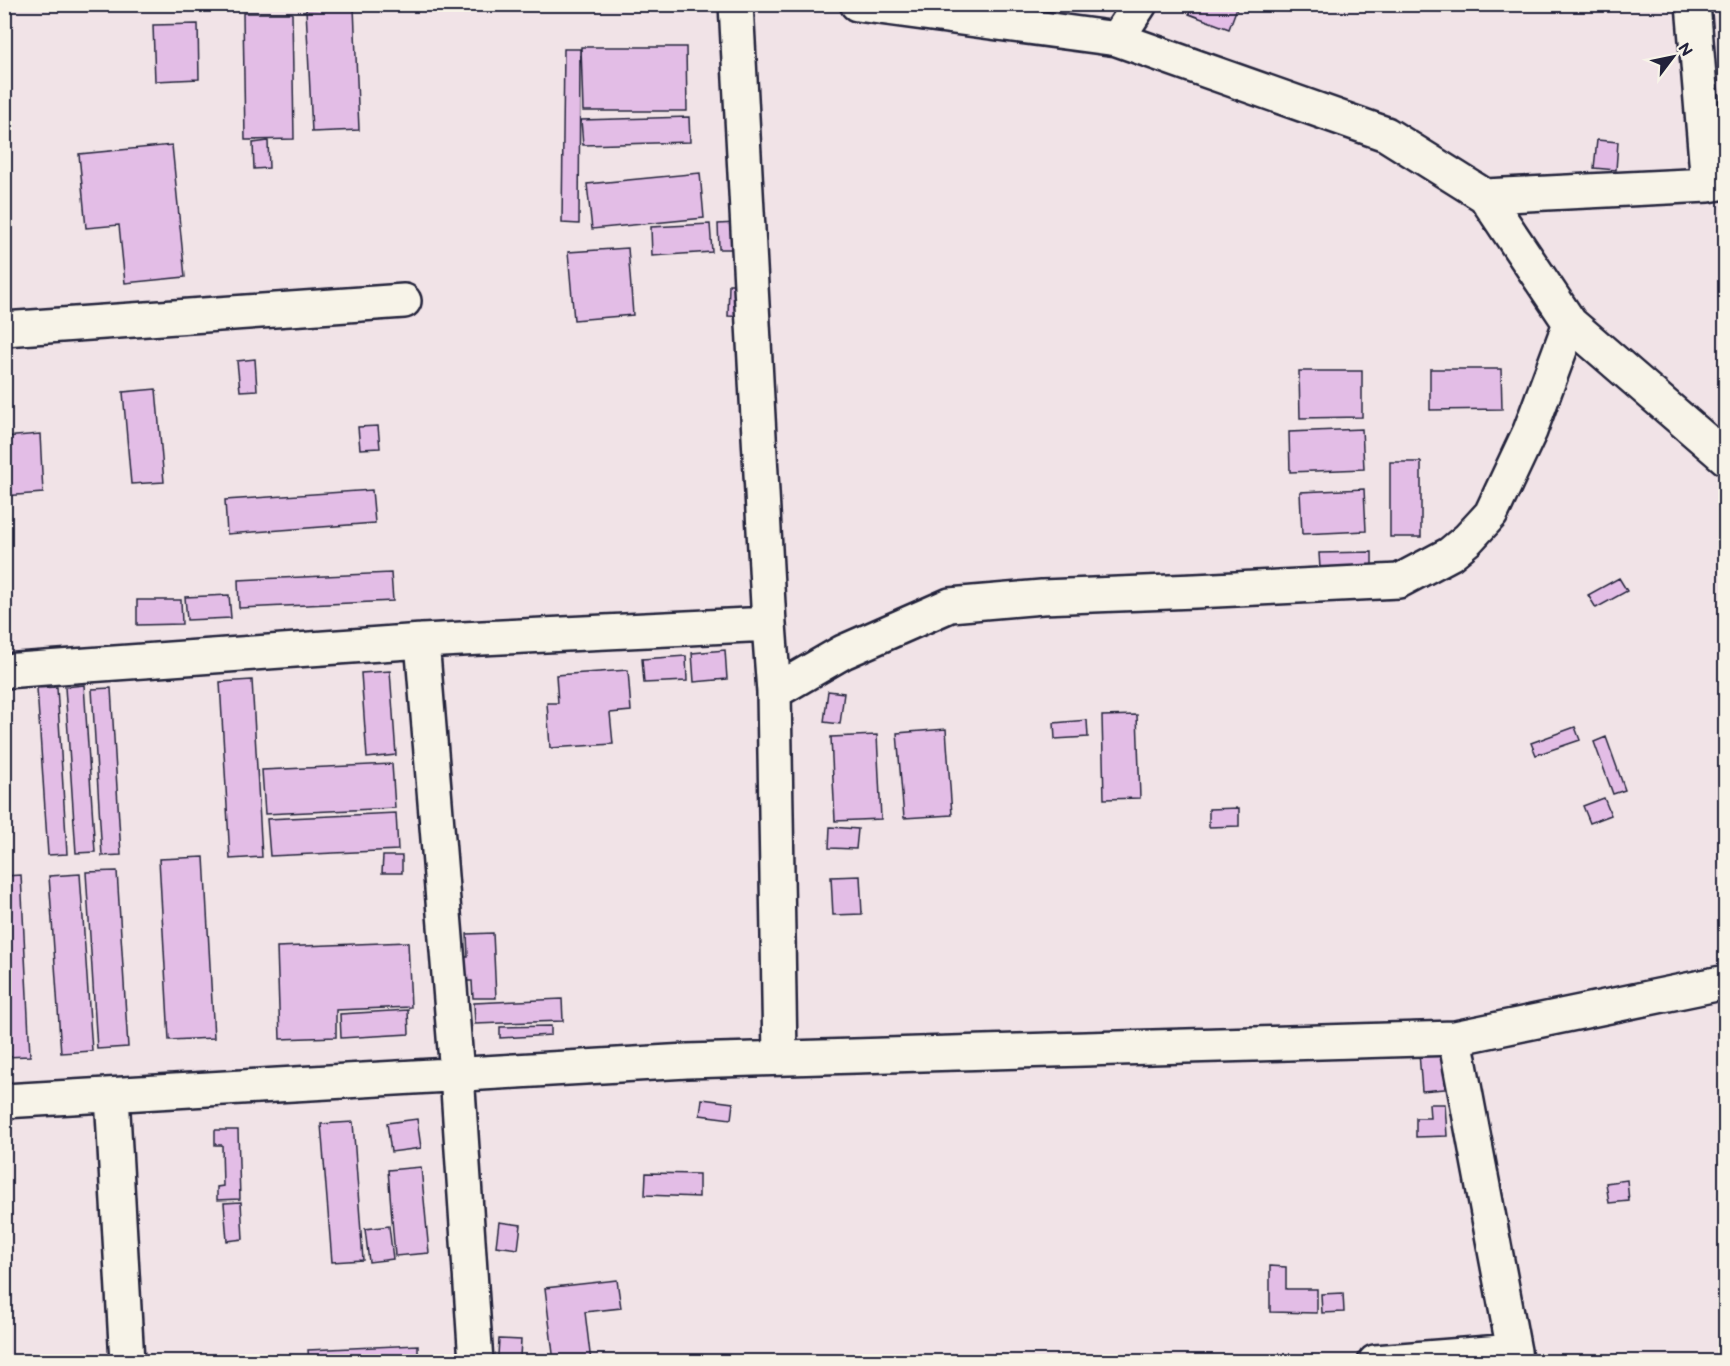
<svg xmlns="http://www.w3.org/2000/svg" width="1730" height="1366" viewBox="0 0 1730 1366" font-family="'Balsamiq Sans',sans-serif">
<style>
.building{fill:#e3bde6;stroke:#22223b;stroke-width:1.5}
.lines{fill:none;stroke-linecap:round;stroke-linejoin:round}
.street-casing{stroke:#22223b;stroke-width:38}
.street{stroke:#f7f3e8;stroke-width:33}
</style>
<rect width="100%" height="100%" fill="#f1e3e7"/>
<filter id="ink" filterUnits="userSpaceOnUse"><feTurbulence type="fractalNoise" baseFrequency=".0167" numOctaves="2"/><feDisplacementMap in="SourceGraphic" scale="12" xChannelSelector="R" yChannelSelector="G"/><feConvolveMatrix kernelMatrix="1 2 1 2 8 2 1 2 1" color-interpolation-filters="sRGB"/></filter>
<g filter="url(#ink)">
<!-- building -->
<path class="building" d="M 1193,4 L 1237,4 L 1238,5 L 1229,29 L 1189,14 Z
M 354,7 L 359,130 L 312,132 L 306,9 Z
M 243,13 L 292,13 L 294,139 L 245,140 Z
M 198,24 L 199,79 L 155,81 L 153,25 Z
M 581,47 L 686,47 L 687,111 L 583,111 Z
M 564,49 L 580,49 L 579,224 L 562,223 Z
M 689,117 L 690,142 L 583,145 L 581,120 Z
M 1597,140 L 1618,142 L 1616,170 L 1594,168 Z
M 268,141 L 269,168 L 254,169 L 253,143 Z
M 172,145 L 185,277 L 125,283 L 119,225 L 86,228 L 79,154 Z
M 700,173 L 704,218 L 592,229 L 587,184 Z
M 736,223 L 737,249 L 719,249 L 718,224 Z
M 710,224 L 712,252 L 652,256 L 651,227 Z
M 628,248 L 633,315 L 574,320 L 568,252 Z
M 729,284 L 748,284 L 747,317 L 728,316 Z
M 1726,305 L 1726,330 L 1722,306 Z
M 255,359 L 257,390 L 240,391 L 237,361 Z
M 1430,369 L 1501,369 L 1502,409 L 1430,410 Z
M 1299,371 L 1362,371 L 1362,417 L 1300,418 Z
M 156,389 L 164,482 L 131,484 L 123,392 Z
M 378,426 L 380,448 L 360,449 L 358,427 Z
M 1362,429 L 1364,469 L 1290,472 L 1289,432 Z
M 40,434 L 43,493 L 4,496 L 4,437 Z
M 1390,462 L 1421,462 L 1421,537 L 1390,537 Z
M 1364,489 L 1366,531 L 1302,534 L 1300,492 Z
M 372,490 L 375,523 L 227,534 L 225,500 Z
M 1372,552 L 1372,566 L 1320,568 L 1319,553 Z
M 391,573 L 393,601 L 239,608 L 238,580 Z
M 1619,578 L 1627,591 L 1596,608 L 1588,595 Z
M 229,595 L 231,618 L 187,620 L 185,597 Z
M 137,600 L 181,600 L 182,624 L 137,625 Z
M 725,650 L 727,679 L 694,682 L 692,653 Z
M 686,656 L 687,681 L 644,683 L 642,659 Z
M 628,670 L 631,711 L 610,713 L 613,744 L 550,748 L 547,703 L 558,703 L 556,675 Z
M 390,671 L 396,755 L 367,758 L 361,673 Z
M 252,680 L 262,857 L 230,859 L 220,682 Z
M 84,685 L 95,852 L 76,853 L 65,687 Z
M 57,687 L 67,854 L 48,855 L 37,688 Z
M 111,688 L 121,855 L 102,856 L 92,689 Z
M 828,691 L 844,693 L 840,724 L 824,722 Z
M 1137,715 L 1140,798 L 1104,799 L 1102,716 Z
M 1087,720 L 1088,737 L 1055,739 L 1054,723 Z
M 1575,727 L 1580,740 L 1536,755 L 1531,743 Z
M 946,729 L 952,815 L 904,818 L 897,733 Z
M 877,735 L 881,819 L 835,821 L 831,737 Z
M 1606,737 L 1625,790 L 1613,794 L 1594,742 Z
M 392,764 L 395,808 L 265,814 L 262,770 Z
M 1604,798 L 1611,815 L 1590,823 L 1583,806 Z
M 1239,808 L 1239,826 L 1209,827 L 1209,809 Z
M 396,813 L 398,850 L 270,856 L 267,819 Z
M 830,827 L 858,829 L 856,849 L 829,848 Z
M 383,856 L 402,856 L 402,873 L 382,873 Z
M 204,857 L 214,1038 L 169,1040 L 159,859 Z
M 117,871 L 128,1047 L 97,1049 L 86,872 Z
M 80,874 L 92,1051 L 61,1053 L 49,876 Z
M 21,875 L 30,1056 L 4,1057 L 4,876 Z
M 860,876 L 862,914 L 833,915 L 831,877 Z
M 493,933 L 496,998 L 473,998 L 472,981 L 464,981 L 463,957 L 468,957 L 467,934 Z
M 408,942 L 411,1007 L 336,1010 L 336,1037 L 280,1039 L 277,947 Z
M 562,999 L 563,1021 L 475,1024 L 474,1003 Z
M 408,1010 L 409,1034 L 341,1038 L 340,1014 Z
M 551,1026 L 551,1035 L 500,1038 L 500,1027 Z
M 1454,1050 L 1456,1088 L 1422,1091 L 1419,1053 Z
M 702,1099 L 733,1103 L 731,1119 L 700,1115 Z
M 1429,1104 L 1445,1104 L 1447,1136 L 1416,1137 L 1416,1118 L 1430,1118 Z
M 417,1119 L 421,1148 L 391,1152 L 387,1123 Z
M 353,1122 L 363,1260 L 332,1262 L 321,1124 Z
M 215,1130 L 238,1130 L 240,1199 L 217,1200 L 217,1187 L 223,1186 L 222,1145 L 215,1145 Z
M 421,1167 L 429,1253 L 395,1256 L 388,1170 Z
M 646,1173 L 699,1174 L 699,1197 L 645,1195 Z
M 1627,1180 L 1629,1201 L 1609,1203 L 1606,1183 Z
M 241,1202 L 243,1239 L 227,1241 L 224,1203 Z
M 499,1222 L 521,1225 L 518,1249 L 496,1246 Z
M 389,1226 L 393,1259 L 369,1262 L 365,1229 Z
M 1270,1266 L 1286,1267 L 1286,1289 L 1317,1289 L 1317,1313 L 1270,1312 Z
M 617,1280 L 621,1308 L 585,1312 L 591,1362 L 554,1362 L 545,1288 Z
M 1343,1293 L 1344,1312 L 1322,1313 L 1321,1294 Z
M 499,1339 L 521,1340 L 520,1357 L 498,1356 Z
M 418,1345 L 418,1362 L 309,1362 L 308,1350 Z
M 505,1359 L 529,1359 L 529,1362 L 505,1362 Z"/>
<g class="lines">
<!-- street casing -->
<g class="street-casing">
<path id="street" d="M 736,4 L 769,624 L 774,692 L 780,1058
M 857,4 L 1117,39 L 1386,134 L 1485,196 L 1570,323 L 1726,458
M 1693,4 L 1708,185
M 1117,39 L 1140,4
M 1485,196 L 1708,185 L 1726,182
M 4,329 L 404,301
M 422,641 L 457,1074 L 476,1362
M 4,671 L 422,641 L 769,624
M 774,692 L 843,652 L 950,605 L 1042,597 L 1195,591 L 1399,581 L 1450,554 L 1468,539 L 1491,514 L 1530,431 L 1570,323
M 1455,1038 L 1514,1351 L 1515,1362
M 112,1095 L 127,1362
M 4,1101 L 687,1061 L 1455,1038 L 1726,982
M 1375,1362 L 1514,1351"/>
</g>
<!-- street -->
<use href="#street" class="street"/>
</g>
</g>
<!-- margin -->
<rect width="1730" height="1366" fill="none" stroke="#f7f3e8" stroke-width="24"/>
<rect x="12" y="12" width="1706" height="1342" fill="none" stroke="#22223b" stroke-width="2" filter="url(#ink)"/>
<!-- north arrow -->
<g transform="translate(1673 57) rotate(58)" stroke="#f7f3e8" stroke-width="4.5" paint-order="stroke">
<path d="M0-4.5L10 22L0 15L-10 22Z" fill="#22223b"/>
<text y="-9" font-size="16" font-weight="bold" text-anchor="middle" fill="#22223b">N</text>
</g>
</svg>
